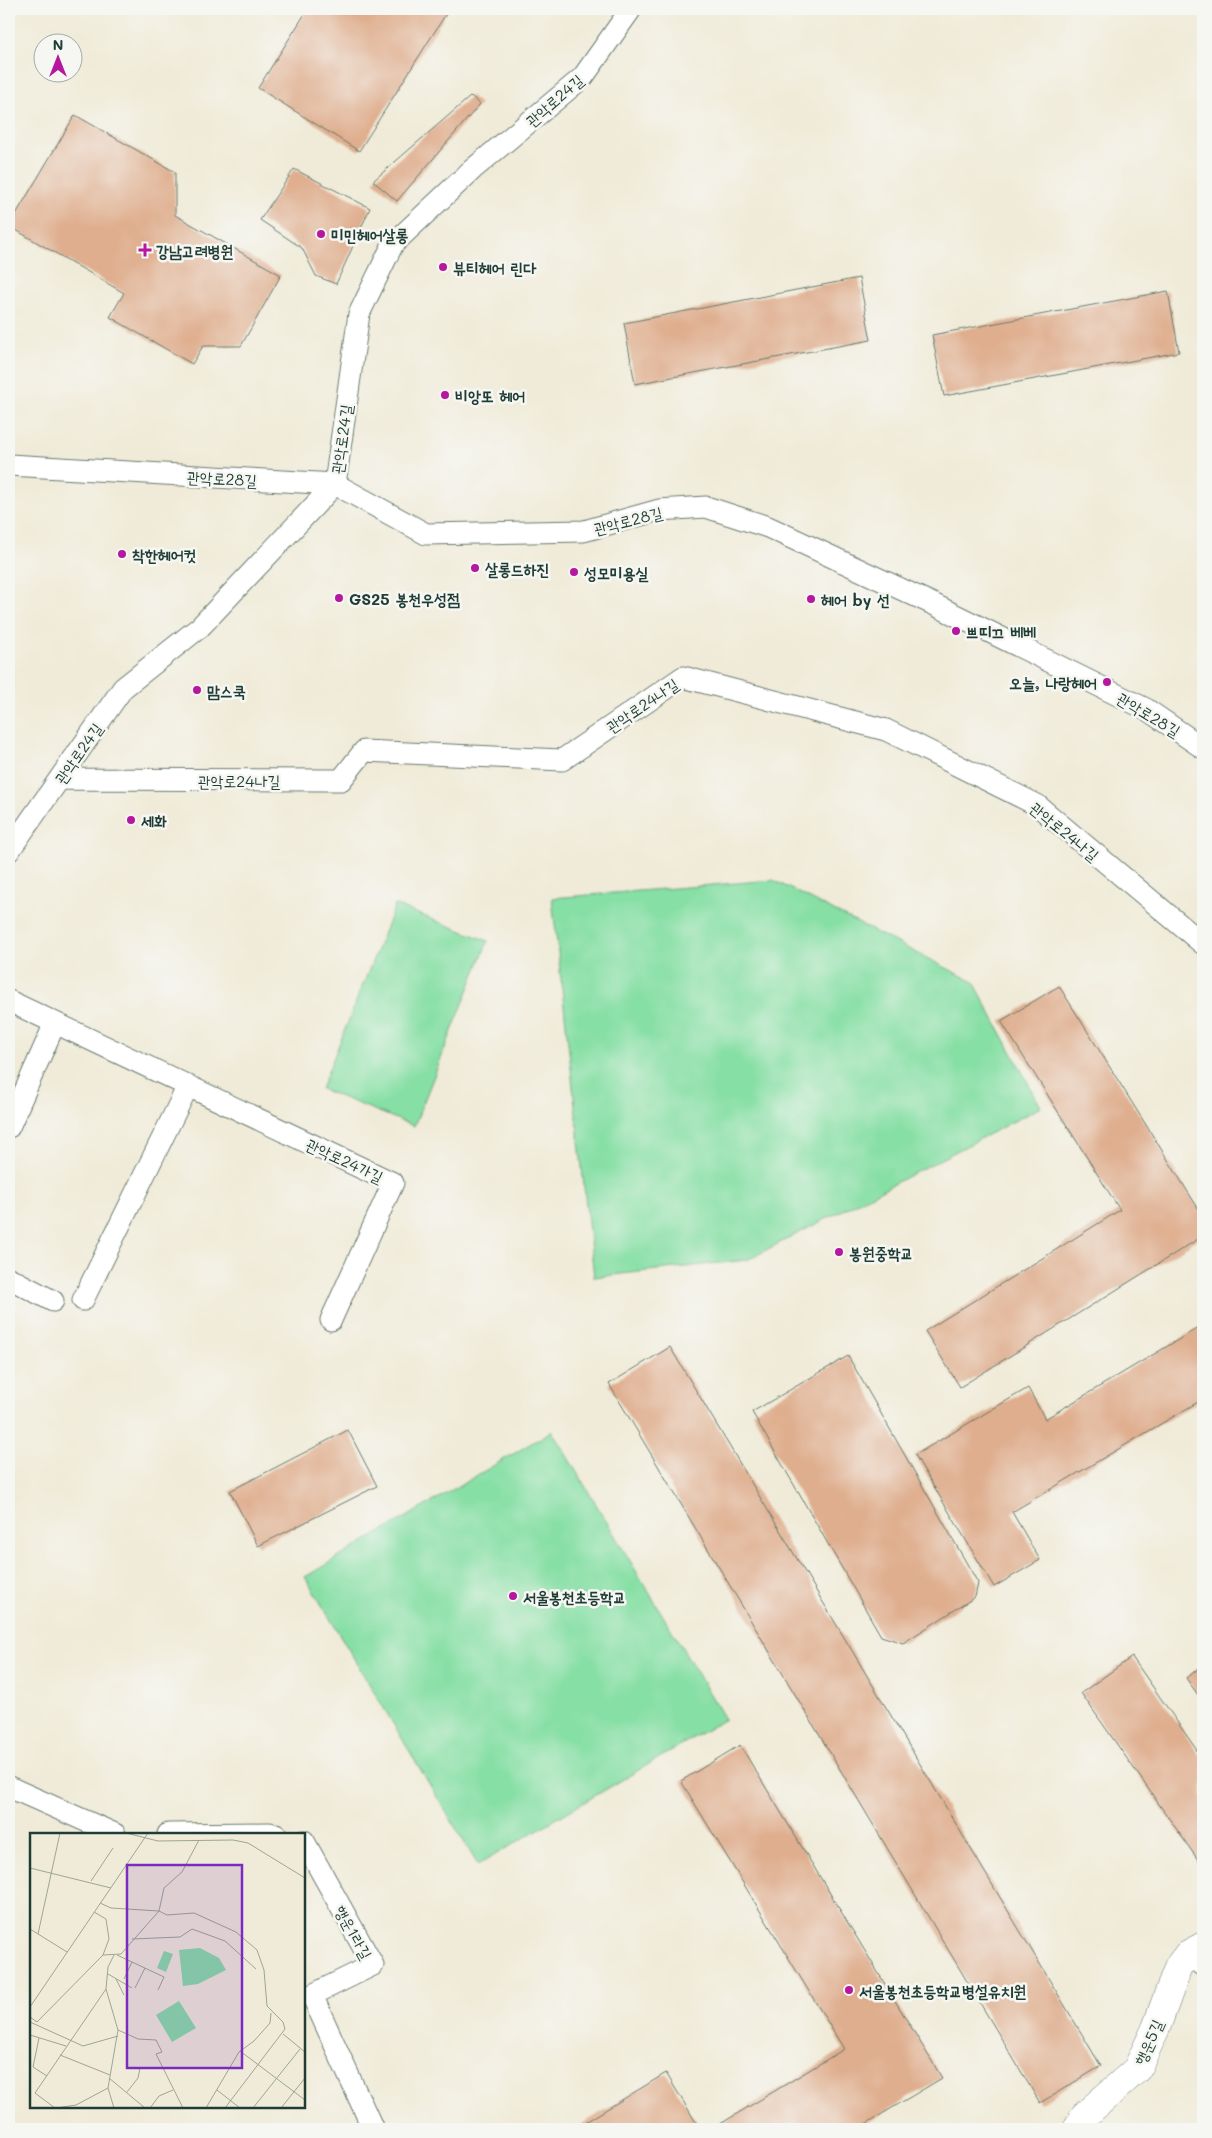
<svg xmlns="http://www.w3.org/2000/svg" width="1212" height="2138" viewBox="0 0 1212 2138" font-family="Mali,'Poor Story',sans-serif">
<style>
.green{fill:#86dfa4;stroke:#528e6c}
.building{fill:#dfae8e}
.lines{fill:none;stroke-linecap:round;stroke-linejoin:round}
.lane-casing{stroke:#687a6d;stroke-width:23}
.street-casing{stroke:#687a6d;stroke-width:29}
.lane{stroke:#fff;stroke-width:21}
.street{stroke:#fff;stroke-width:28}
.poi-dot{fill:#b5179e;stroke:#f6f6f2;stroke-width:2}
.labels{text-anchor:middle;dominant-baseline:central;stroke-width:5;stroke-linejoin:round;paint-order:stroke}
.street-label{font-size:16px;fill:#1f3d34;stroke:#f6f6f2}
.poi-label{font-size:16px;font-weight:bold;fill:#1f3d34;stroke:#f6f6f2;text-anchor:start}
.inset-road{fill:none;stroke:#9ca596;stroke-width:1}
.view{fill:#7b2cbf;fill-opacity:0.15;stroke:#7b2cbf;stroke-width:2.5}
.inset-edge{fill:none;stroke:#1f3d34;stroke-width:2.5}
</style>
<rect width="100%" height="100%" fill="#f6f6f2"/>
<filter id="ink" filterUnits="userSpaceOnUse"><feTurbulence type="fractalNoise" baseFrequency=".02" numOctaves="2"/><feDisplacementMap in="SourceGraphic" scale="10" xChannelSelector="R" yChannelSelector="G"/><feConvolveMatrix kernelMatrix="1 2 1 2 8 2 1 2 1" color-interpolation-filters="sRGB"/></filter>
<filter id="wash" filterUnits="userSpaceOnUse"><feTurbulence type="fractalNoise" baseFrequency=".0096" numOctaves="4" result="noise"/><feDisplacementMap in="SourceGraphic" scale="20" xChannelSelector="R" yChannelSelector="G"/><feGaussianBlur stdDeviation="1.12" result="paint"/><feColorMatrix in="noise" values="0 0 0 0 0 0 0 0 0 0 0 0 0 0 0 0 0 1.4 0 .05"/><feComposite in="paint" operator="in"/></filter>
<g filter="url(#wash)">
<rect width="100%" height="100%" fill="#f0ebd8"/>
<!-- green -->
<path class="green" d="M 773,880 L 974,982 L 1041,1107 L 747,1260 L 594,1277 L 552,898 Z
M 395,905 L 488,941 L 414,1126 L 321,1089 Z
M 552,1431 L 725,1719 L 478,1865 L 305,1577 Z"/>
<g id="blocks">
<!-- building -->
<path class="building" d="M 308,9 L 449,9 L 359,151 L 258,88 Z
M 471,96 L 480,104 L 397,201 L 373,181 Z
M 75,115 L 175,172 L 175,215 L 281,275 L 241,346 L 203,346 L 192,364 L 110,317 L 124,293 L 9,226 Z
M 294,169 L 370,208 L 336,284 L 316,276 L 302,248 L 260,220 Z
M 859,278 L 871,340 L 635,384 L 624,323 Z
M 1168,291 L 1179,352 L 944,396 L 932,335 Z
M 1059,986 L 1203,1216 L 1203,1236 L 960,1387 L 925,1331 L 1120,1210 L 1001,1021 Z
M 1203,1325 L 1203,1399 L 1012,1512 L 1040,1560 L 994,1587 L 915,1455 L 1028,1388 L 1045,1419 Z
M 670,1347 L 1101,2066 L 1040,2103 L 609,1384 Z
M 848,1356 L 978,1583 L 975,1597 L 903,1643 L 881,1636 L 752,1412 Z
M 348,1430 L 377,1486 L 258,1546 L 230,1491 Z
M 1132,1657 L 1203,1759 L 1203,1867 L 1081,1693 Z
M 1203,1665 L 1203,1702 L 1186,1678 Z
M 740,1745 L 942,2078 L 857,2129 L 712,2129 L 844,2049 L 681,1781 Z
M 666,2073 L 700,2129 L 574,2129 Z"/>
</g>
</g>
<g filter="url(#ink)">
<use href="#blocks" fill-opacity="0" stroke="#687a6d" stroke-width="1"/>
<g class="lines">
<!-- lane casing -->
<g class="lane-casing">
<path id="lane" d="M 9,465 L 335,484 L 426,534 L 584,531 L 659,510 L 706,507 L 768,527 L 935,605 L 1146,709 L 1203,748
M 60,779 L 341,780 L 364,751 L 562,760 L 683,677 L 886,730 L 1037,805 L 1203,944
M 9,851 L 123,688 L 200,627 L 335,484 L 359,314 L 393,244 L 473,169 L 583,77 L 631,9
M 9,1001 L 393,1183 L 331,1320
M 9,1127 L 55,1023
M 9,1278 L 53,1301
M 83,1300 L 188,1086
M 9,1787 L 115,1834
M 168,1834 L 270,1833 L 276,1834
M 304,1841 L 373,1965 L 312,1995 L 373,2129
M 1188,1954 L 1203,1966"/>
</g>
<!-- street casing -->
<g class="street-casing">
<path id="street" d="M 1077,2129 L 1084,2116 L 1137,2069 L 1156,2028 L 1178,1967 L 1188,1954 L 1203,1946"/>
</g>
<!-- lane -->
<use href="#lane" class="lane"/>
<!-- street -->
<use href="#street" class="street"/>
</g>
</g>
<!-- markers -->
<g class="poi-dot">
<circle cx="321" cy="234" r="5"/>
<path d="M142.5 242.5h5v5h5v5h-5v5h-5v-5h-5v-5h5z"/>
<circle cx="443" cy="267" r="5"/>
<circle cx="445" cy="395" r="5"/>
<circle cx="122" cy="554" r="5"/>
<circle cx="475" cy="568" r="5"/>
<circle cx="574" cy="572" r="5"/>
<circle cx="339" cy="598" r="5"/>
<circle cx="811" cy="599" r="5"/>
<circle cx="956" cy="631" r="5"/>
<circle cx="1107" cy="682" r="5"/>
<circle cx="197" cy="690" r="5"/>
<circle cx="131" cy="820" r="5"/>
<circle cx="839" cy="1252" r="5"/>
<circle cx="513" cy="1596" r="5"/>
<circle cx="849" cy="1990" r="5"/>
</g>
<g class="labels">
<!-- street labels -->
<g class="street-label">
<text transform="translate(554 100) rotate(-41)">관악로24길</text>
<text transform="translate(341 439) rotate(-82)">관악로24길</text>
<text transform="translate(222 478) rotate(3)">관악로28길</text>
<text transform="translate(628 520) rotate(-14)">관악로28길</text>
<text transform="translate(642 705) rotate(-34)">관악로24나길</text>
<text transform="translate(1149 714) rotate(31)">관악로28길</text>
<text transform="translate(78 753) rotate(-55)">관악로24길</text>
<text x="239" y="780">관악로24나길</text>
<text transform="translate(1065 831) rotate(39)">관악로24나길</text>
<text transform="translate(345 1160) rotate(25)">관악로24가길</text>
<text transform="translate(354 1932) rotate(61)">행운1라길</text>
<text transform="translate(1148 2042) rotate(-66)">행운5길</text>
</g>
<!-- poi labels -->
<g class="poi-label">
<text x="331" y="234">미민헤어살롱</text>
<text x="156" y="250">강남고려병원</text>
<text x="453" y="267">뷰티헤어 린다</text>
<text x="455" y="395">비앙또 헤어</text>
<text x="132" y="554">착한헤어컷</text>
<text x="485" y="568">살롱드하진</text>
<text x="584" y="572">성모미용실</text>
<text x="349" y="598">GS25 봉천우성점</text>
<text x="821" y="599">헤어 by 선</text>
<text x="966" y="631">쁘띠끄 베베</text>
<text x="1097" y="682" text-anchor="end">오늘, 나랑헤어</text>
<text x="207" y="690">맘스쿡</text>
<text x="141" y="820">세화</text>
<text x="849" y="1252">봉원중학교</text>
<text x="523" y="1596">서울봉천초등학교</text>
<text x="859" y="1990">서울봉천초등학교병설유치원</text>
</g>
</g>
<!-- overview -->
<g transform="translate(30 1833)">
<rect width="275" height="275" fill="#f0ebd8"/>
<path d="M 170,115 L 189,125 L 196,137 L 168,151 L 153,153 L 149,117 ZM 134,118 L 143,121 L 136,139 L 127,135 ZM 149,168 L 166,195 L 142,209 L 126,182 Z" fill="#86dfa4"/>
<path class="inset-road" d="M 96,0 L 128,8 L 203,7 L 218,10 L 275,45M 0,35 L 81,55M 61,48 L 83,15M 70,70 L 81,75 L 129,78 L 137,82 L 164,80 L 206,99 L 227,117 L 234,137 L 237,173 L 253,189 L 255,196 L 195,275M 64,79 L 76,86 L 79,106 L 73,122M 0,96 L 37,119M 8,101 L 30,0M 102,106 L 150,104 L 162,96 L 195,108 L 226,136M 87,122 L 134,144 L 128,157M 78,141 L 102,155M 86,146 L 94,162M 94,146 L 102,129M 105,155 L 115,135M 0,174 L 118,0M 0,184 L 7,189 L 73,122 L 91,121 L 129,78 L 134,55 L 152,39 L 169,7M 0,189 L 53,213 L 88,203M 88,197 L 108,206 L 126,207 L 132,219 L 126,221 L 153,275M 253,201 L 275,219M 0,202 L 36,213M 9,205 L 3,234 L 17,243M 210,218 L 275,267M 30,222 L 80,242M 79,245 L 115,275M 187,257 L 210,275M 97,259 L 108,245 L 110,235M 5,260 L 76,156M 5,260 L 25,275M 26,275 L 46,272 L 78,255M 84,275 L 78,255 L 88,197 L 76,156 L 78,134 L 84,122M 120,275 L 129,263 L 143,257M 176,275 L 209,219 L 224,208 L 240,190 L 241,180M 223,275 L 270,216M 251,275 L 275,245"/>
<path class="view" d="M 97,32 L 212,32 L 212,235 L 97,235 Z"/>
<rect width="275" height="275" class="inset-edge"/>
</g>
<!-- margin -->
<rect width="1212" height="2138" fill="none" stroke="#f6f6f2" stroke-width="30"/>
<!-- north arrow -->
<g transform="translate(58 58)"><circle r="24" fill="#f6f6f2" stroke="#a0aca6"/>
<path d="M0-4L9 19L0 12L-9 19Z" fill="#b5179e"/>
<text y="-8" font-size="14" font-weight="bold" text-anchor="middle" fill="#1f3d34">N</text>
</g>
</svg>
